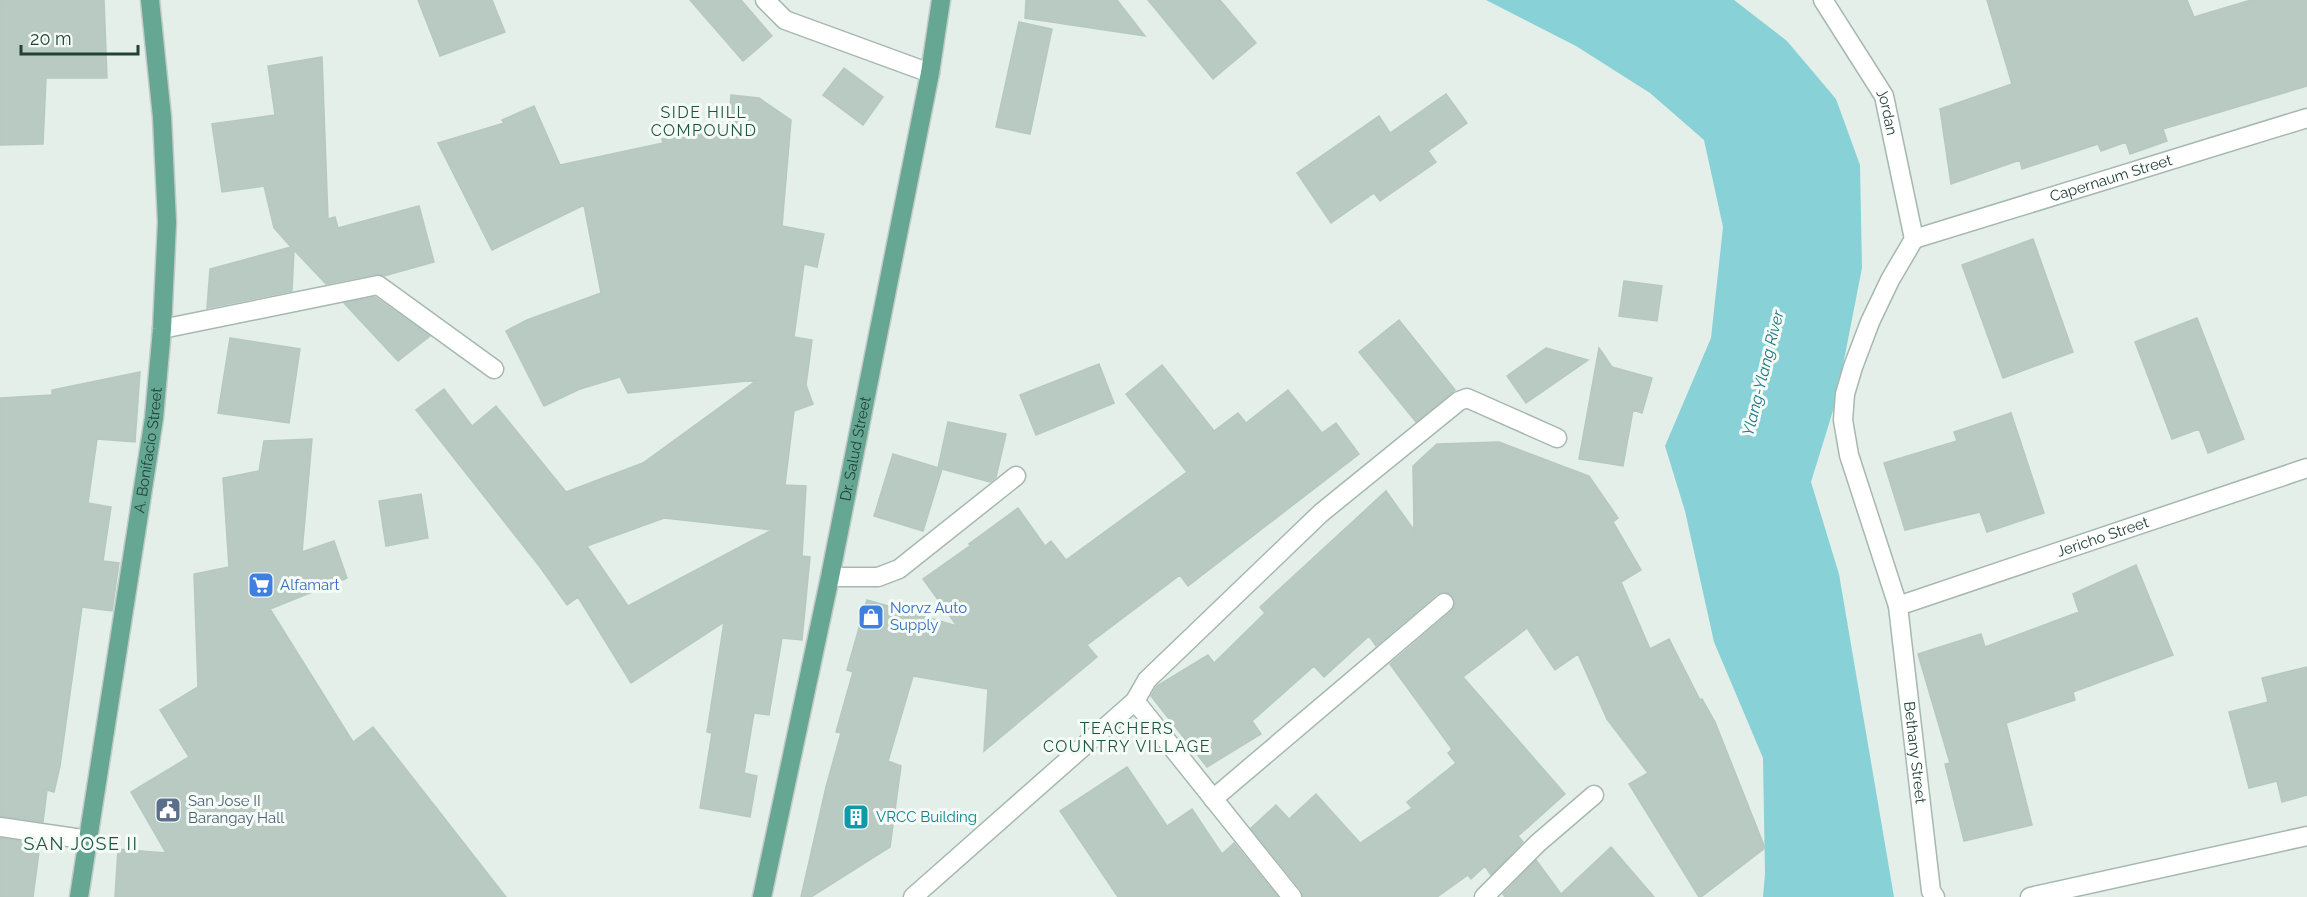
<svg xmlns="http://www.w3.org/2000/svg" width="2307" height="897" viewBox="0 0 2307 897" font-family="Raleway,sans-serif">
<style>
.water{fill:#88d1d7}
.building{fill:#b9cac2;stroke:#b6c9c0;stroke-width:1.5;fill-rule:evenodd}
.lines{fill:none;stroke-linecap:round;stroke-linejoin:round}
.minor-casing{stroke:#a6b8b0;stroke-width:21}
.major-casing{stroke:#c1cac7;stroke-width:21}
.minor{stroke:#fff;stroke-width:18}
.major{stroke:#65a792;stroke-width:18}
.labels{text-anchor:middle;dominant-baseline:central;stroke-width:6;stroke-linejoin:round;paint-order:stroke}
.street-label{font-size:15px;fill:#224237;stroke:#f5fbf7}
.shop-label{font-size:15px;fill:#366cbe;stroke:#f5fbf7;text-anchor:start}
.service-label{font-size:15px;fill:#4e5e75;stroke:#f5fbf7;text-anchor:start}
.culture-label{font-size:15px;fill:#0d838f;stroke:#f5fbf7;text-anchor:start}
.neighbourhood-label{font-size:16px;letter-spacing:1.5px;fill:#1b5644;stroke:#f5fbf7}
.water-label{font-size:16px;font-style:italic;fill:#167984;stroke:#f5fbf7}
.quarter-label{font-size:18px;letter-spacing:1.5px;fill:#1b5644;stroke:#f5fbf7}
</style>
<rect width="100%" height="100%" fill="#e4efe9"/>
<!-- water -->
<path class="water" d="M 1486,0 L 1734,0 L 1787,41 L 1836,99 L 1860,165 L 1862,268 L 1836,401 L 1811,482 L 1839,574 L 1894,897 L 1763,897 L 1765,874 L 1763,758 L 1714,642 L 1685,511 L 1665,446 L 1711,338 L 1723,227 L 1704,140 L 1650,93 L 1576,46 Z"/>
<!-- building -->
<path class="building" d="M 0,0 L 104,0 L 107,78 L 46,78 L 43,144 L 0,145 Z
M 418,0 L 492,0 L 505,32 L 440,56 Z
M 690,0 L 741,0 L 772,36 L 743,61 Z
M 1026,0 L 1117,0 L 1145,36 L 1025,18 Z
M 1148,0 L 1220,0 L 1256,43 L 1213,79 Z
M 1987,0 L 2187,0 L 2194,17 L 2251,0 L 2307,0 L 2307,86 L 2163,129 L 2167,141 L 2130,154 L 2126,142 L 2101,151 L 2098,144 L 2022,169 L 2020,160 L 1951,184 L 1940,109 L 2012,84 Z
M 1019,22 L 1052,29 L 1030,134 L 996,127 Z
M 322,57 L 328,219 L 335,217 L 338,228 L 419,206 L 434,262 L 384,276 L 376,274 L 326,284 L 294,250 L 292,291 L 207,308 L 210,269 L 291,247 L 274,228 L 264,186 L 222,192 L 212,124 L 275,115 L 268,66 Z
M 844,68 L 883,97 L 863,125 L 823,95 Z
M 1446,94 L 1467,123 L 1428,151 L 1436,162 L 1380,201 L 1374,193 L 1331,223 L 1297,173 L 1379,116 L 1390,133 Z
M 731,95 L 759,98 L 791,120 L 782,226 L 824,234 L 817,267 L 804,264 L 794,337 L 812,340 L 806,385 L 813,404 L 794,411 L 785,485 L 806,486 L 802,556 L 810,557 L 802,640 L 782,638 L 769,715 L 754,713 L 744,773 L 757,776 L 750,817 L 700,808 L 712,733 L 707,732 L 724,622 L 631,683 L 578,597 L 567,605 L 540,567 L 416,410 L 444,389 L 472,426 L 496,406 L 566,492 L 643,463 L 757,380 L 628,393 L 620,377 L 580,389 L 544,406 L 506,331 L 527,320 L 601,293 L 584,205 L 492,250 L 438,143 L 504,123 L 502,120 L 534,106 L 560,165 L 663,143 L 662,139 L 728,131 ZM 664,518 L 772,530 L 628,606 L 587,546 Z
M 2033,239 L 2073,352 L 2003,378 L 1962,265 Z
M 1624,281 L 1662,286 L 1657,321 L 1619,316 Z
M 375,297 L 430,336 L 398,361 L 344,303 Z
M 2197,318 L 2244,439 L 2208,453 L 2199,429 L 2172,439 L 2135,342 Z
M 1399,320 L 1455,390 L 1416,422 L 1359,352 Z
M 230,338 L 300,349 L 289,423 L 218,413 Z
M 1546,348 L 1588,360 L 1526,403 L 1507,376 Z
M 1599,348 L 1612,367 L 1652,378 L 1642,413 L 1633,410 L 1623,466 L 1579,459 Z
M 1099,364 L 1114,403 L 1036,435 L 1020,395 Z
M 1162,365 L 1214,431 L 1238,413 L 1246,423 L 1288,390 L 1322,433 L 1336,423 L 1359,454 L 1188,586 L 1180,575 L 1087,645 L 1097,657 L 984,751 L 988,689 L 913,676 L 888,761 L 901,766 L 890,847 L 811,897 L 801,897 L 826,787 L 841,733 L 836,732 L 853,672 L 847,670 L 867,600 L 957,626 L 923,579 L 971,545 L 969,544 L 1018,508 L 1045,546 L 1051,541 L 1066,560 L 1187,472 L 1126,394 Z
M 140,372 L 135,442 L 97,439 L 88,503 L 111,507 L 103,561 L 119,563 L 112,611 L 82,607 L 60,766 L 54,792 L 47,790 L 43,822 L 0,816 L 0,398 L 52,395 L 52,390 Z
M 2011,413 L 2044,513 L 1987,532 L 1980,512 L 1905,530 L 1884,463 L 1957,441 L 1954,432 Z
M 948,422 L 1006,434 L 996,477 L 990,482 L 938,468 Z
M 312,439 L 302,552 L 334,541 L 347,578 L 270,609 L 353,742 L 373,727 L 506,897 L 115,897 L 118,849 L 166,853 L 131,792 L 189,757 L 160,710 L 198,687 L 194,574 L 229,567 L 223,478 L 259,471 L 264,441 Z
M 1499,442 L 1589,476 L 1618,518 L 1613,522 L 1641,570 L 1621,582 L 1650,649 L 1669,639 L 1700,700 L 1702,699 L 1715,722 L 1765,848 L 1701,897 L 1699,897 L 1629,784 L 1648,773 L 1607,719 L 1578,654 L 1555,670 L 1527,628 L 1463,677 L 1565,794 L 1518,836 L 1523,842 L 1491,875 L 1485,866 L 1471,879 L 1468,875 L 1437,897 L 1303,897 L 1301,890 L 1251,828 L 1276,805 L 1289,819 L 1316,794 L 1360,843 L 1412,808 L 1407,802 L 1456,763 L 1448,753 L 1452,749 L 1390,664 L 1452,611 L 1455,600 L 1448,593 L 1443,592 L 1437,594 L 1376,646 L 1369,636 L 1324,677 L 1314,666 L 1252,721 L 1261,734 L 1207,767 L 1151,696 L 1157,686 L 1208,655 L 1214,663 L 1265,613 L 1260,607 L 1386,491 L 1414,530 L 1413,466 L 1437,444 Z
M 893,454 L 942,469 L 923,531 L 874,516 Z
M 421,494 L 428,538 L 386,546 L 379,501 Z
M 2136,565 L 2173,655 L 2073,692 L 2075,700 L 2006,723 L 2032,825 L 1964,841 L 1945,764 L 1950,763 L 1918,654 L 1981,634 L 1985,647 L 2079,612 L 2073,594 Z
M 2307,667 L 2307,795 L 2282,802 L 2277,781 L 2249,788 L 2229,712 L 2268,702 L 2262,678 Z
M 1127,767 L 1167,826 L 1192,809 L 1222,854 L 1234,843 L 1278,897 L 1118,897 L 1060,811 Z
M 0,838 L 40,844 L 33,897 L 0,897 Z
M 1611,847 L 1654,897 L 1505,897 L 1503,894 L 1536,860 L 1561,894 Z"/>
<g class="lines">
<!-- minor casing -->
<g class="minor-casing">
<g id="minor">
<path d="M 765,0 L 785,20 L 930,73"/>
<path id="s1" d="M 1823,0 L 1884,96 L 1914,239"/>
<path id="s2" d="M 1914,239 L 1890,280 L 1870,322 L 1853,367 L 1845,394 L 1843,420 L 1849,455 L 1898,606 L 1931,891 L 1935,897"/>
<path id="s3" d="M 1914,239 L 2307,118"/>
<path d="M 162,329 L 378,285 L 494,369"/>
<path d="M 830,577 L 878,577 L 899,569 L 1016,476"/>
<path id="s4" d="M 1898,606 L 2307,468"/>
<path d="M 1135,701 L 1292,897"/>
<path d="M 1213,799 L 1444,603"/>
<path d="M 0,827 L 89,840"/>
<path d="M 913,897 L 1135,701 L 1147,680 L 1321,513 L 1459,401 L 1467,398 L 1557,438"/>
<path d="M 1484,897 L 1538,843 L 1594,795"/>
<path d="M 2030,897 L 2307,836"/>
</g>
</g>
<!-- major casing -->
<g class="major-casing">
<g id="major">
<path id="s5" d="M 79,897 L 154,418 L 162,329 L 167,222 L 162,117 L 150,0"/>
<path id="s6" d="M 762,897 L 830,577 L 930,73 L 941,0"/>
</g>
</g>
<!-- minor -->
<use href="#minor" class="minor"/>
<!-- major -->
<use href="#major" class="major"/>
</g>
<!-- icons -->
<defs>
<g id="supermarket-square" transform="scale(1.35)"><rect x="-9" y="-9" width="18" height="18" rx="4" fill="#3f7fe0" stroke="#f5fbf7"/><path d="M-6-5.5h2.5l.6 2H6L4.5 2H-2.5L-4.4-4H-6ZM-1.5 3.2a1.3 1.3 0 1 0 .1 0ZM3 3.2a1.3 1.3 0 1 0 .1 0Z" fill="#fff"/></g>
<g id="shop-square" transform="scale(1.35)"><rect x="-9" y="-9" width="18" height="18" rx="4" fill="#3f7fe0" stroke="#f5fbf7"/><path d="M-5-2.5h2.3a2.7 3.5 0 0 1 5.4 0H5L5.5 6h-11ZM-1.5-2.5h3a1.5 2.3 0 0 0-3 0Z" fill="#fff"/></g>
<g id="civic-square" transform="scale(1.35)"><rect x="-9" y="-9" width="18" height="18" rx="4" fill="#5c6f8a" stroke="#f5fbf7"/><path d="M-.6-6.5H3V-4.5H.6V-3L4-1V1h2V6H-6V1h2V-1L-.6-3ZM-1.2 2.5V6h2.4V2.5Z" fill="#fff"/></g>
<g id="building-square" transform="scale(1.35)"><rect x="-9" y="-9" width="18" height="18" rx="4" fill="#0f9aa8" stroke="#f5fbf7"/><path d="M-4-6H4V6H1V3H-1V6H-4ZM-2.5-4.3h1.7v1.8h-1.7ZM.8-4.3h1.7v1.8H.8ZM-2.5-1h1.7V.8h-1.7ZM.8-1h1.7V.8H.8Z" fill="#fff"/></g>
</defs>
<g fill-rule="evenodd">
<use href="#supermarket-square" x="261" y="585"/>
<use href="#shop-square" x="871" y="617"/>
<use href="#civic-square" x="168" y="810"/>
<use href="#building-square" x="856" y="817"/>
</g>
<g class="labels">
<!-- street labels -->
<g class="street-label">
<text stroke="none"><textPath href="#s1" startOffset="130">Jordan</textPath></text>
<text stroke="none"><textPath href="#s3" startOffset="206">Capernaum Street</textPath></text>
<text stroke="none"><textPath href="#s6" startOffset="458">Dr. Salud Street</textPath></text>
<text stroke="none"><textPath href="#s5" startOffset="452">A. Bonifacio Street</textPath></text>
<text stroke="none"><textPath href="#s4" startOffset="216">Jericho Street</textPath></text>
<text stroke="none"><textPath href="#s2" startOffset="538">Bethany Street</textPath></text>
</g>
<!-- shop labels -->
<g class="shop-label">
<text x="280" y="585">Alfamart</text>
<text x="890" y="608">Norvz Auto<tspan x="890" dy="17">Supply</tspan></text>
</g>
<!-- service labels -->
<g class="service-label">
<text x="188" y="801">San Jose II<tspan x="188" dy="17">Barangay Hall</tspan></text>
</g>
<!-- culture labels -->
<g class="culture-label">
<text x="876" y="817">VRCC Building</text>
</g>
<!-- neighbourhood labels -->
<g class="neighbourhood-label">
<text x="704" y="112">SIDE HILL<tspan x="704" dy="18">COMPOUND</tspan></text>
<text x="1127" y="728">TEACHERS<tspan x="1127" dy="18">COUNTRY VILLAGE</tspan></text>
</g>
<!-- water labels -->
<g class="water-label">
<text transform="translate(1763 373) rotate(-76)">Ylang-Ylang River</text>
</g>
<!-- quarter labels -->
<g class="quarter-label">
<text x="81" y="843">SAN JOSE II</text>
</g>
</g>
<!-- scale -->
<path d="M21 45v9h117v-9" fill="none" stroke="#224237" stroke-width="3"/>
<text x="30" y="45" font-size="18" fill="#224237" stroke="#f5fbf7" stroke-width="4.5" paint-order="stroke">20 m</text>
</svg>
